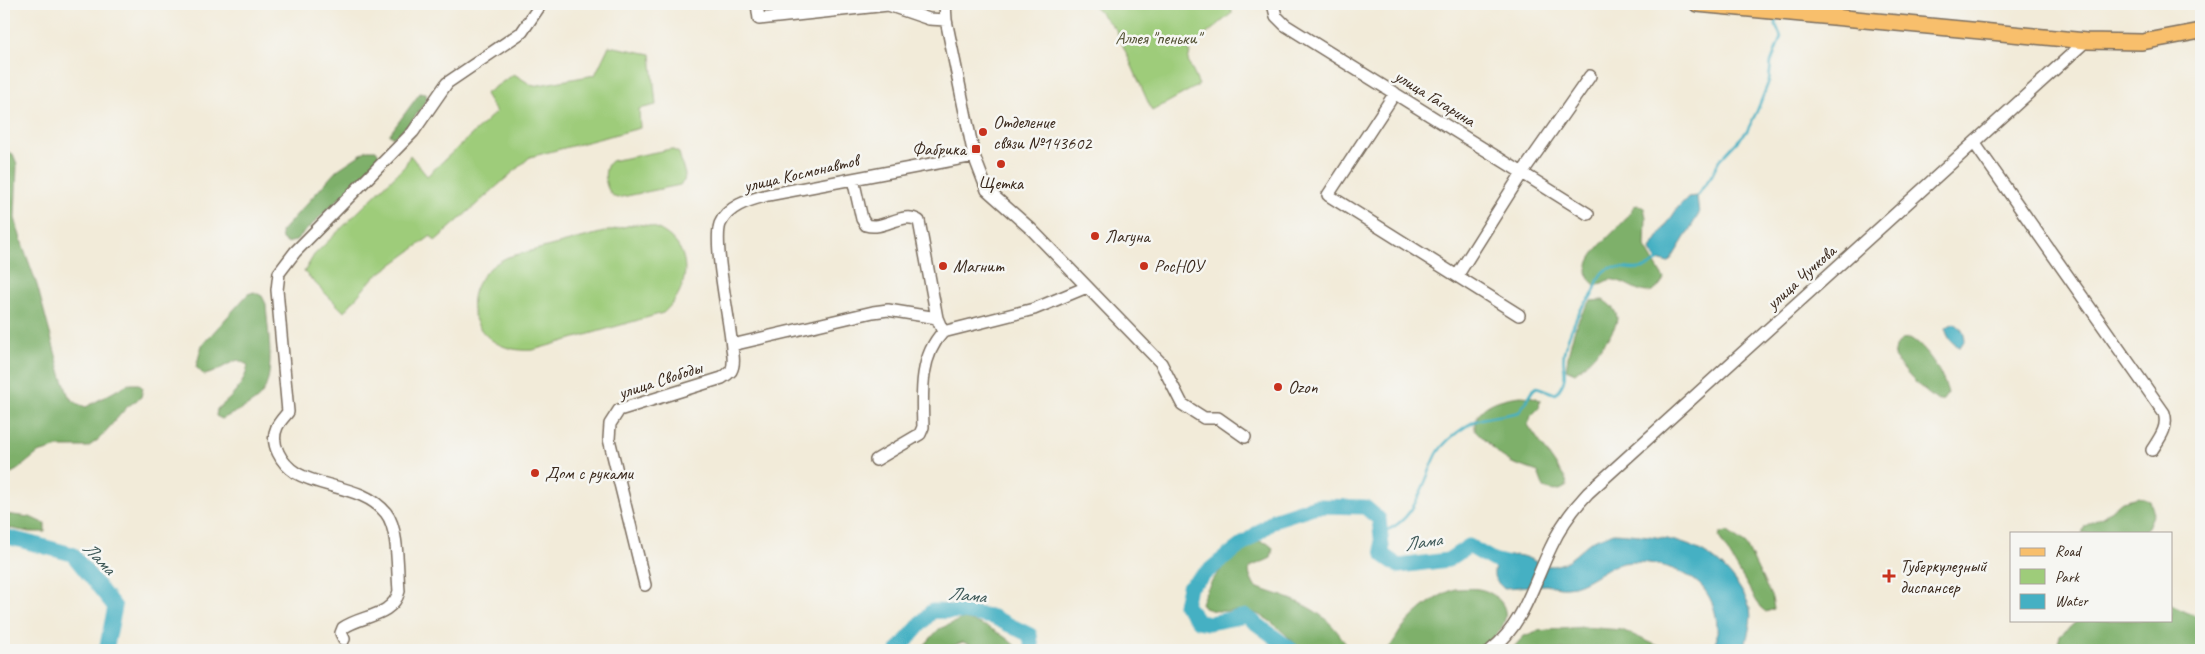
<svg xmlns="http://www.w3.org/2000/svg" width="2205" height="654" viewBox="0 0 2205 654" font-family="Caveat,sans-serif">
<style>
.green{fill:#9ecc7a;stroke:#6c7b4c}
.forest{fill:#7eb06a;stroke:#5c6d44}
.water{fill:#45b0c3;stroke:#406d70}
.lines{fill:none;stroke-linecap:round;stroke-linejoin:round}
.stream{stroke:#45b0c3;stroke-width:2.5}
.river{stroke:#45b0c3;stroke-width:15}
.minor-casing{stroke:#7b6e5f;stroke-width:14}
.major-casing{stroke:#7b6e5f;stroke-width:18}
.minor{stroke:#fff;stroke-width:11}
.major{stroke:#f8bf6c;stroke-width:15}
.poi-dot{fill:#c8321e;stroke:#f6f6f2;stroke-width:2}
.labels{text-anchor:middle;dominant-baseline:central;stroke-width:5;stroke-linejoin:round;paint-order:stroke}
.park-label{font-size:18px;fill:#545235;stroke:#f6f6f2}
.street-label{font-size:18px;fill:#3b2a1e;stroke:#f6f6f2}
.poi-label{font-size:18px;fill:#3b2a1e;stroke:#f6f6f2;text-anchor:start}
.water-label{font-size:19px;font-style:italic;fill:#3e5958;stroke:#f6f6f2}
</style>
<rect width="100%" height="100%" fill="#f6f6f2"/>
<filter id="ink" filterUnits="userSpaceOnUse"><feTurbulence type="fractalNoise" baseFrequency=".02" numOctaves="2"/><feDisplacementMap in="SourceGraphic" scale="10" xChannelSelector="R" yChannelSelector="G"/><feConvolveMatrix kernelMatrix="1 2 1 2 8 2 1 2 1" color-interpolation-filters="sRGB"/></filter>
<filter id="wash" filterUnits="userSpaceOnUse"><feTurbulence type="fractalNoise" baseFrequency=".0096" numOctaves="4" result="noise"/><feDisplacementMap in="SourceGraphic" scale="20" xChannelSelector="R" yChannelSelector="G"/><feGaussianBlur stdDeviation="1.12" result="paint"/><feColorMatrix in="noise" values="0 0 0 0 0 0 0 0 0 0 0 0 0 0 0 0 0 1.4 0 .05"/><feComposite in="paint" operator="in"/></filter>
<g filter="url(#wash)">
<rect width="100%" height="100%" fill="#f2ebd9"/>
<!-- green -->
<path class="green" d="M 1092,4 L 1231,4 L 1232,13 L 1191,47 L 1188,61 L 1199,85 L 1152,111 L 1116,30 Z
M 609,46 L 651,54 L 656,105 L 639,109 L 640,128 L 530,157 L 435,241 L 431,236 L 372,279 L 344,312 L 304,272 L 314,255 L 405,166 L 410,155 L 427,176 L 496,112 L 485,94 L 514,74 L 533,86 L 595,75 Z
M 671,149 L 679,153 L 685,175 L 684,181 L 680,185 L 617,198 C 605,194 601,169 611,161 Z
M 635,224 C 643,225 651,225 658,229 C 695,247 691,289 663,313 L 533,350 C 468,355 449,283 508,257 Z"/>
<!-- forest -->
<path class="forest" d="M 420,93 L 426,94 L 427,99 C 418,113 408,128 394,137 L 389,135 Z
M 4,150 L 13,154 L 17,164 L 15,218 L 22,243 L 37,285 L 61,374 L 69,397 L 78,404 L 86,407 L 128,384 L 139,384 L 143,388 L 141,397 L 127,407 L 99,439 L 88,447 L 59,447 L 38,453 L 17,470 L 4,477 Z
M 367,150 L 376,150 L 379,155 L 376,163 L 295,241 L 287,243 L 282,239 L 281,232 L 337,170 Z
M 1638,205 L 1644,208 L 1646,217 L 1645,247 L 1664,279 C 1649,306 1633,283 1614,280 C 1607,278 1602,285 1595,285 C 1571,266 1608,239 1620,225 C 1626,220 1630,212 1634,206 Z
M 254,292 L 262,296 L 266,304 C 267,330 279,383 256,400 C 246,408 233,413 222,419 L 216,416 L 217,409 C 232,398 245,384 248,365 L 238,360 C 225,364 217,373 204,375 L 196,367 L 202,345 L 248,294 Z
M 1603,300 C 1609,304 1616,309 1617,318 C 1617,333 1587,364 1575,373 L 1566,369 C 1570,345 1574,320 1591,301 Z
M 1910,338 C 1927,348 1943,374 1948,393 L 1943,400 L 1938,401 C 1921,389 1906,374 1894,357 L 1896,347 L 1902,339 Z
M 1521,396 L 1533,397 L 1540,400 L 1539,408 L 1531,416 L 1528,425 L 1566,480 L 1567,486 C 1558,492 1554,492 1544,488 L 1538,472 L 1512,463 L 1500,455 L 1475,430 C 1473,405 1501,398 1521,396 Z
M 2139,497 L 2150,501 L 2154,513 L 2148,527 L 2141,533 L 2082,533 L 2085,526 L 2104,516 L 2122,501 Z
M 4,514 L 30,517 L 45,524 L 45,532 L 29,532 L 4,527 Z
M 1728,532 L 1746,545 L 1772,598 L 1774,609 L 1766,612 L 1760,607 L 1719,537 L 1720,533 Z
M 1258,541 L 1267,543 L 1273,548 L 1271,558 C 1252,568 1242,563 1255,587 C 1297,601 1327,608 1349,650 L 1303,650 C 1286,637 1271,616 1250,612 C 1234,609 1219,614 1204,608 L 1201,603 C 1213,571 1231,560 1258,541 Z
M 1455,589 C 1465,589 1476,587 1486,591 C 1521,607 1503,637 1476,649 C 1468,652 1457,650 1449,650 C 1429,649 1408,650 1387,650 C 1394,643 1397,635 1403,627 C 1418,610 1434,597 1455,589 Z
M 2171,605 L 2201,619 L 2201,650 L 2056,650 L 2060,636 L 2078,620 L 2171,620 Z
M 962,619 C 981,622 1007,635 1019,650 L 980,650 L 963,642 L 942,650 L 920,650 L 939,629 Z
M 1583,627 L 1622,630 L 1667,650 L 1511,650 L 1524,636 L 1537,631 Z"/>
<!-- water -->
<path class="water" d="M 1697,196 L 1699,214 L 1671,260 L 1668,263 L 1658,260 L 1651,253 L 1650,249 L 1679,206 L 1688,197 Z
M 1954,323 C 1961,327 1964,332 1965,340 L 1960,347 C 1952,345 1947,336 1945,328 Z
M 1614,533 C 1661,536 1706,540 1735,581 C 1740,588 1746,597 1749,605 C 1754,619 1747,636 1744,650 L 1715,650 C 1719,631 1718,609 1706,592 C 1691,569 1644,557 1619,564 C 1601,569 1586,586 1567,587 C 1560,588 1552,585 1545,585 C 1530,585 1517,588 1503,588 C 1498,583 1493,579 1494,572 C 1495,566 1497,562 1502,559 C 1525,546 1538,571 1557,565 C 1571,562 1581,548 1592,541 C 1599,537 1607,535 1614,533 Z"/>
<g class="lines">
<!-- stream -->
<path class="stream" d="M 1697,196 L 1712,175 L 1719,161 L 1747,131 L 1757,111 L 1769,81 L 1771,62 L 1781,37 L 1776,25 L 1776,18
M 1381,532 C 1416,523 1423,482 1437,454 C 1443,443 1457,432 1468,425 C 1483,415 1502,417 1519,412 L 1533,390 L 1537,387 L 1556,394 C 1573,373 1559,369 1565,348 C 1569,335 1575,320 1581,309 C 1585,303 1590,299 1593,294 C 1596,288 1597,281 1600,276 C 1612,256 1636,281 1658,260"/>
<!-- river -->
<path class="river" d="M 4,536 L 72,554 L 115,607 L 106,650
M 898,650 L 932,611 L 964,612 L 993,617 L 1030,635 L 1032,650
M 1292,650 L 1246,616 L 1209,623 L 1198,621 L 1185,605 L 1189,587 L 1219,562 L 1276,519 L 1316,506 L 1365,507 L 1379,519 L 1383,555 L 1399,566 L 1448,560 L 1469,546 L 1493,560 L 1517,566"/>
</g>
</g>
<g filter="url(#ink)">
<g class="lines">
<!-- minor casing -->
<g class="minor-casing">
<path id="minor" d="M 757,4 L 759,19 L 888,5 L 929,19 L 946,20
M 945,4 L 946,20 L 974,156 L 987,190 L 1031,229 L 1161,363 L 1182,404 L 1204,418 L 1218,418 L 1245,437
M 1273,4 L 1276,16 L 1285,25 L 1588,214
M 1395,93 L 1328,195 L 1519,315
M 1975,144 L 2164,413 C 2169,427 2159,439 2152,450
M 853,179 L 862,219 L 866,225 C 884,231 902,210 919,221 L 937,318 L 943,332
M 1457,276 L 1522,173 L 1590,76
M 732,345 L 873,312 L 888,310 L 937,318
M 876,460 L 920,434 L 923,427 C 922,395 919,357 943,332 L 1034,309 L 1087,287
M 645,585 L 609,439 L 610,424 L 619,410 L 722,378 C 725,376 729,373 731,371 C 735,364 733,355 732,348 C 730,322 713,244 720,224 C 728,205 750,200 768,195 L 974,156
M 344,639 L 341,633 L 343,628 C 361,615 393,617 399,591 C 397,570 399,529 386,513 C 364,486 324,489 296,473 C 282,464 269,444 277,427 C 279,422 285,416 288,412 L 277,290 L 279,273 L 295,252 L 413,132 L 447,83 L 522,32 L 541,4
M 1491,650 C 1524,624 1533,584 1551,547 C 1560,527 1573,509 1588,493 L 2086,41"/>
</g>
<!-- major casing -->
<g class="major-casing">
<path id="major" d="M 1697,4 L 2086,41 L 2142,42 L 2201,31"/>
</g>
<!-- minor -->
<use href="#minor" class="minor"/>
<!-- major -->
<use href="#major" class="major"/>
</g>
</g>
<!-- markers -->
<g class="poi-dot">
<circle cx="983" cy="132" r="5"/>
<rect x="971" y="144" width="10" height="10" rx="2.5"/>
<circle cx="1001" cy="164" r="5"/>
<circle cx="1095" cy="236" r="5"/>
<circle cx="943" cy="266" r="5"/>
<circle cx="1144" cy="266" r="5"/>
<circle cx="1278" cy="387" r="5"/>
<circle cx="535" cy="473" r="5"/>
<path d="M1886.5 568.5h5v5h5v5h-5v5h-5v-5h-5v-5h5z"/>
</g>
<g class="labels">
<!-- park labels -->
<g class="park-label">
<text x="1158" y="38">Аллея "пеньки"</text>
</g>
<!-- street labels -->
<g class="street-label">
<text transform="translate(1435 98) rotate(32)">улица Гагарина</text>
<text transform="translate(801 173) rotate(-13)">улица Космонавтов</text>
<text transform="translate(1801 277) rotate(-42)">улица Чучкова</text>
<text transform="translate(660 380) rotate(-18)">улица Свободы</text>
</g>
<!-- poi labels -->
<g class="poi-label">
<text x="993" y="122">Отделение<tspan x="993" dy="21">связи №143602</tspan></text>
<text x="966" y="149" text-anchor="end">Фабрика</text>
<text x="1001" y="183" text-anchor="middle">Щетка</text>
<text x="1105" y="236">Лагуна</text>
<text x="953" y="266">Магнит</text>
<text x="1154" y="266">РосНОУ</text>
<text x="1288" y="387">Ozon</text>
<text x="545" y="473">Дом с руками</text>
<text x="1900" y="566">Туберкулезный<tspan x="1900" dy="21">диспансер</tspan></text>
</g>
<!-- water labels -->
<g class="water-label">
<text transform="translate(1423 542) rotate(-9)">Лама</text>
<text transform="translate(99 558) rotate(46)">Лама</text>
<text transform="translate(967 595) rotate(6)">Лама</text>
</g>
</g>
<!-- margin -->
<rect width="2205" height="654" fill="none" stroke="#f6f6f2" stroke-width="20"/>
<!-- legend -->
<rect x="2010" y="532" width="162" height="90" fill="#f6f6f2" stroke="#aba49d"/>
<rect x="2020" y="548" width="25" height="8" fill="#f8bf6c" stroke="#aba49d"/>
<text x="2055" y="556" font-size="15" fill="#3b2a1e">Road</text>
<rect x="2020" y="569" width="25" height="15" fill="#9ecc7a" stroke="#aba49d"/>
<text x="2055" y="582" font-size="15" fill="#3b2a1e">Park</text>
<rect x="2020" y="594" width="25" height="15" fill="#45b0c3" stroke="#aba49d"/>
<text x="2055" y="606" font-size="15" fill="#3b2a1e">Water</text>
</svg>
